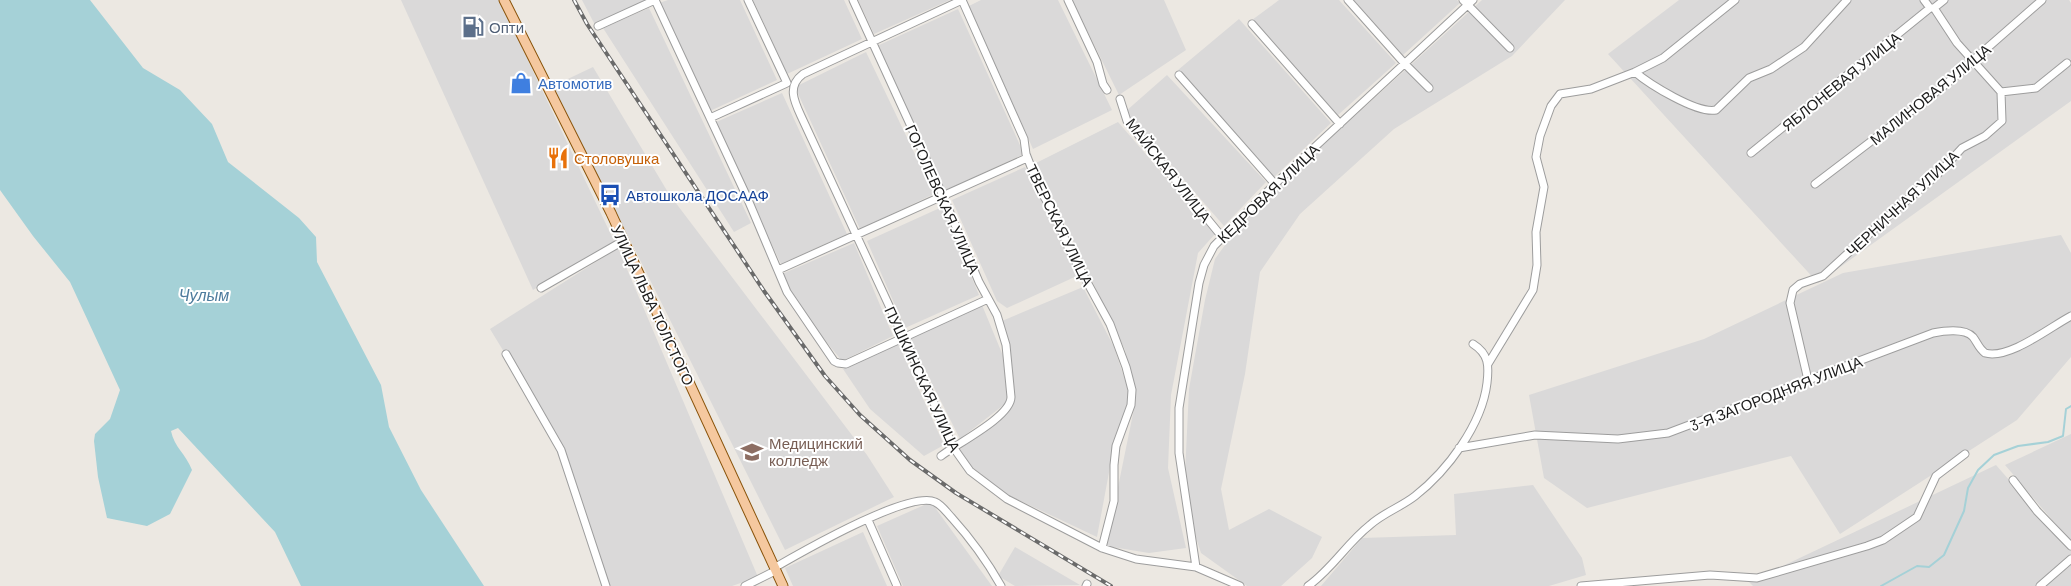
<svg xmlns="http://www.w3.org/2000/svg" width="2071" height="586" viewBox="0 0 2071 586" font-family="Barlow,sans-serif">
<style>
.residential{fill:#dad9d9}
.water{fill:#a5d1d7}
.lines{fill:none;stroke-linecap:round;stroke-linejoin:round}
.stream{stroke:#a5d1d7;stroke-width:2}
.minor-casing{stroke:#9d9d9d;stroke-width:9}
.major-casing{stroke:#89530a;stroke-width:11}
.minor{stroke:#fff;stroke-width:7}
.major{stroke:#f5c89f;stroke-width:9}
.rail-casing{stroke:#6a6a6a;stroke-width:4}
.rail{stroke:#fff;stroke-width:2;stroke-dasharray:5.5;stroke-linecap:butt}
.labels{text-anchor:middle;dominant-baseline:central;stroke-width:4;stroke-linejoin:round;paint-order:stroke}
.service-label{font-size:15px;fill:#4e5e75;stroke:#fff;text-anchor:start}
.street-label{font-size:15px;fill:#1c1c1c;stroke:#fff}
.shop-label{font-size:15px;fill:#366cbe;stroke:#fff;text-anchor:start}
.food-label{font-size:15px;fill:#c56008;stroke:#fff;text-anchor:start}
.transit-label{font-size:15px;fill:#164399;stroke:#fff;text-anchor:start}
.education-label{font-size:15px;fill:#785e54;stroke:#fff;text-anchor:start}
.water-label{font-size:16px;font-style:italic;fill:#4d7b9d;stroke:#fff}
</style>
<rect width="100%" height="100%" fill="#ece8e2"/>
<!-- residential -->
<path class="residential" d="M 401,0 L 499,0 L 615,243 L 533,290 Z
M 582,0 L 645,0 L 595,25 Z
M 668,0 L 740,0 L 777,80 L 710,111 L 659,3 Z
M 753,0 L 844,0 L 862,39 L 787,74 Z
M 858,0 L 950,0 L 874,34 Z
M 981,0 L 1058,0 L 1112,110 L 1033,149 L 969,6 Z
M 1072,0 L 1164,0 L 1186,50 L 1119,95 Z
M 1279,0 L 1339,0 L 1396,63 L 1338,115 L 1252,20 Z
M 1353,0 L 1457,0 L 1460,3 L 1403,55 Z
M 1482,0 L 1565,0 L 1512,56 L 1394,129 L 1300,214 L 1260,272 L 1245,374 L 1221,489 L 1229,530 L 1269,509 L 1322,537 L 1312,558 L 1281,586 L 1247,586 L 1201,553 L 1190,520 L 1185,474 L 1189,389 L 1205,300 L 1215,259 L 1240,224 L 1278,186 Z
M 1679,0 L 2069,0 L 2071,3 L 2071,101 L 1818,283 L 1608,54 Z
M 649,8 L 751,223 L 734,232 L 603,28 Z
M 958,9 L 1024,154 L 944,191 L 877,46 Z
M 1239,19 L 1331,123 L 1272,179 L 1178,70 Z
M 866,52 L 934,194 L 860,229 L 795,87 Z
M 593,67 L 669,194 L 867,455 L 894,497 L 785,550 L 553,86 Z
M 1167,75 L 1266,182 L 1224,226 L 1125,112 Z
M 782,93 L 847,234 L 781,264 L 714,123 Z
M 1118,122 L 1215,234 L 1198,253 L 1171,395 L 1168,468 L 1186,548 L 1149,553 L 1106,546 L 1136,399 L 1125,350 L 1036,163 Z
M 1025,167 L 1079,275 L 1007,308 L 997,301 L 952,200 Z
M 942,207 L 979,295 L 905,328 L 867,241 Z
M 2061,235 L 2071,253 L 2071,357 L 2017,420 L 1840,534 L 1791,456 L 1587,508 L 1544,478 L 1529,395 L 1704,339 L 1843,273 Z
M 854,243 L 893,336 L 842,361 L 797,306 L 782,274 Z
M 618,248 L 758,577 L 732,586 L 601,586 L 566,453 L 490,329 Z
M 1083,287 L 1114,347 L 1130,395 L 1115,440 L 1097,537 L 1006,494 L 971,466 L 958,451 L 1012,407 L 1012,364 L 1002,321 Z
M 982,305 L 1006,363 L 1010,400 L 960,439 L 909,338 Z
M 898,343 L 944,445 L 924,456 L 870,409 L 843,369 Z
M 2071,434 L 2071,542 L 2005,465 Z
M 1996,465 L 2071,551 L 2071,554 L 2036,586 L 1753,586 L 1749,582 Z
M 1533,485 L 1582,558 L 1586,575 L 1549,586 L 1321,586 L 1362,538 L 1456,535 L 1454,494 Z
M 931,502 L 992,586 L 903,586 L 877,526 Z
M 863,532 L 887,586 L 793,586 L 785,568 Z
M 1015,547 L 1080,585 L 1015,586 L 998,576 Z
M 2071,562 L 2071,586 L 2045,586 Z"/>
<!-- water -->
<path class="water" d="M 0,0 L 90,0 L 143,68 L 180,90 L 212,124 L 228,162 L 299,218 L 316,237 L 317,262 L 381,385 L 389,427 L 421,490 L 484,586 L 301,586 L 275,532 L 178,428 L 171,431 C 174,447 186,454 192,470 L 170,514 L 147,526 L 107,518 L 98,477 L 94,441 L 95,434 L 110,419 L 120,390 L 70,282 L 33,236 L 0,190 Z"/>
<g class="lines">
<!-- stream -->
<path class="stream" d="M 1881,586 L 1917,566 L 1929,567 L 1944,555 L 1964,511 L 1968,488 L 1978,470 L 1994,455 L 2018,446 L 2048,442 L 2063,436 L 2066,409 L 2071,406"/>
<!-- minor casing -->
<g class="minor-casing">
<path id="minor" d="M 655,0 L 746,195 L 787,292 L 834,361 L 838,363 L 846,364 L 988,299
M 748,0 L 787,83
M 853,0 L 943,196 L 979,282 L 997,315 L 1006,345 L 1011,397 C 1011,417 956,444 941,456
M 962,0 L 803,74 C 787,86 794,101 801,116 L 931,396 L 953,447 L 970,471 L 1007,499 L 1102,548 L 1136,559 L 1196,567 L 1240,586
M 962,0 L 1024,139 L 1026,154 L 1040,190 L 1055,215 L 1069,249 L 1110,324 L 1126,367 L 1132,390 L 1131,405 L 1116,446 L 1114,465 L 1114,501 L 1102,548
M 1068,0 L 1097,62 L 1103,84 L 1107,90
M 1348,0 L 1405,64 L 1429,88
M 1463,0 L 1510,48
M 1924,0 L 1930,8 L 1934,8 L 1957,43 L 2001,92
M 1934,8 L 1944,0
M 1252,24 L 1340,124
M 598,26 L 655,0
M 1635,72 C 1649,84 1697,114 1716,110 L 1749,78 L 1771,69 L 1804,47 L 1847,0
M 1179,75 L 1275,184
M 1120,99 L 1127,121 L 1223,238
M 710,118 L 787,83
M 1751,153 L 1930,8
M 1815,184 L 1945,85 L 2042,0
M 778,270 L 1027,158
M 541,288 L 623,241
M 506,354 L 561,450 L 606,586
M 1488,364 L 1533,290 L 1537,265 L 1536,232 L 1544,187 L 1536,157 L 1540,136 L 1551,106 L 1560,94 L 1591,89 L 1635,72 L 1663,58 L 1735,0
M 1808,380 L 1790,303 L 1793,290 L 1800,284 L 1823,276 L 1894,211 L 1938,174 L 1962,148 L 1985,136 L 2002,121 L 2001,92 L 2036,88 L 2067,63
M 1459,448 L 1535,435 L 1618,439 L 1668,433 L 1933,333 C 1943,331 1965,328 1973,337 C 1977,342 1979,349 1985,353 C 2009,360 2050,327 2071,316
M 2013,480 L 2037,511 L 2071,546
M 868,520 L 897,586
M 1196,567 L 1179,453 L 1179,408 L 1199,283 L 1204,265 L 1214,246 L 1275,184 L 1473,0
M 774,568 C 800,553 909,490 935,502 C 942,505 947,513 952,518 C 971,539 987,561 1001,586
M 745,586 L 775,571
M 1086,586 L 1087,584
M 1308,586 C 1332,569 1347,543 1370,525 C 1383,513 1401,507 1415,496 C 1447,471 1482,425 1487,383 C 1489,366 1489,354 1473,344
M 1581,586 L 1710,575 L 1757,578 L 1867,546 L 1883,540 L 1917,517 L 1936,476 L 1965,454
M 2040,586 L 2071,559"/>
</g>
<!-- major casing -->
<g class="major-casing">
<path id="major" d="M 504,0 L 611,213 L 783,586"/>
</g>
<!-- minor -->
<use href="#minor" class="minor"/>
<!-- major -->
<use href="#major" class="major"/>
<!-- rail casing -->
<g class="rail-casing">
<path id="rail" d="M 574,0 L 587,24 L 764,291 L 825,376 L 860,415 L 910,460 L 956,493 L 1111,586"/>
</g>
<!-- rail -->
<use href="#rail" class="rail"/>
</g>
<!-- icons -->
<defs>
<g id="fuel-bare" transform="scale(1.725)"><path d="M-5.5-6h7V0h2V4h1.3V-2.5L3-4.5l.8-.8L6-3V5H2.5V1h-1V6h-7ZM-4.2-4.7v3.2H.2V-4.7Z" fill="#5c6f8a" stroke="#fff" stroke-width="2.5" paint-order="stroke"/></g>
<g id="shop-bare" transform="scale(1.725)"><path d="M-5-2.5h2.3a2.7 3.5 0 0 1 5.4 0H5L5.5 6h-11ZM-1.5-2.5h3a1.5 2.3 0 0 0-3 0Z" fill="#3f7fe0" stroke="#fff" stroke-width="2.5" paint-order="stroke"/></g>
<g id="restaurant-bare" transform="scale(1.725)"><path d="M-5-6h1v4h1v-4h1v4h1v-4h1v5L-1.5 .5V6h-2V.5L-5-1ZM5-6V6H3V1.5H1.5Q1.5-4 5-6Z" fill="#e8710a" stroke="#fff" stroke-width="2.5" paint-order="stroke"/></g>
<g id="bus-bare" transform="scale(1.725)"><path d="M-5-6H5V4H4V6H2V4H-2V6H-4V4H-5ZM-3.5-4V0h7V-4ZM-3.5 1.2v1.5H-2V1.2ZM2 1.2v1.5H3.5V1.2Z" fill="#1a4fb4" stroke="#fff" stroke-width="2.5" paint-order="stroke"/></g>
<g id="university-bare" transform="scale(1.725)"><path d="M0-5L7-2L0 1L-7-2ZM-4 1L0 2.5L4 1V4Q0 6-4 4Z" fill="#8d6e63" stroke="#fff" stroke-width="2.5" paint-order="stroke"/></g>
</defs>
<g fill-rule="evenodd">
<use href="#fuel-bare" x="473" y="27"/>
<use href="#shop-bare" x="521" y="83"/>
<use href="#restaurant-bare" x="558" y="158"/>
<use href="#bus-bare" x="610" y="195"/>
<use href="#university-bare" x="752" y="452"/>
</g>
<g class="labels">
<!-- service labels -->
<g class="service-label">
<text x="489" y="27">Опти</text>
</g>
<!-- street labels -->
<g class="street-label">
<text transform="translate(1841 81) rotate(-39)">ЯБЛОНЕВАЯ УЛИЦА</text>
<text transform="translate(1930 94) rotate(-39)">МАЛИНОВАЯ УЛИЦА</text>
<text transform="translate(1169 170) rotate(52)">МАЙСКАЯ УЛИЦА</text>
<text transform="translate(1268 193) rotate(-44)">КЕДРОВАЯ УЛИЦА</text>
<text transform="translate(943 199) rotate(66)">ГОГОЛЕВСКАЯ УЛИЦА</text>
<text transform="translate(1902 203) rotate(-43)">ЧЕРНИЧНАЯ УЛИЦА</text>
<text transform="translate(1060 225) rotate(64)">ТВЕРСКАЯ УЛИЦА</text>
<text transform="translate(653 305) rotate(65)">УЛИЦА ЛЬВА ТОЛСТОГО</text>
<text transform="translate(923 379) rotate(65)">ПУШКИНСКАЯ УЛИЦА</text>
<text transform="translate(1776 393) rotate(-21)">3-Я ЗАГОРОДНЯЯ УЛИЦА</text>
</g>
<!-- shop labels -->
<g class="shop-label">
<text x="538" y="83">Автомотив</text>
</g>
<!-- food labels -->
<g class="food-label">
<text x="574" y="158">Столовушка</text>
</g>
<!-- transit labels -->
<g class="transit-label">
<text x="626" y="195">Автошкола ДОСААФ</text>
</g>
<!-- education labels -->
<g class="education-label">
<text x="769" y="443">Медицинский<tspan x="769" dy="17">колледж</tspan></text>
</g>
<!-- water labels -->
<g class="water-label">
<text x="204" y="294">Чулым</text>
</g>
</g>
</svg>
